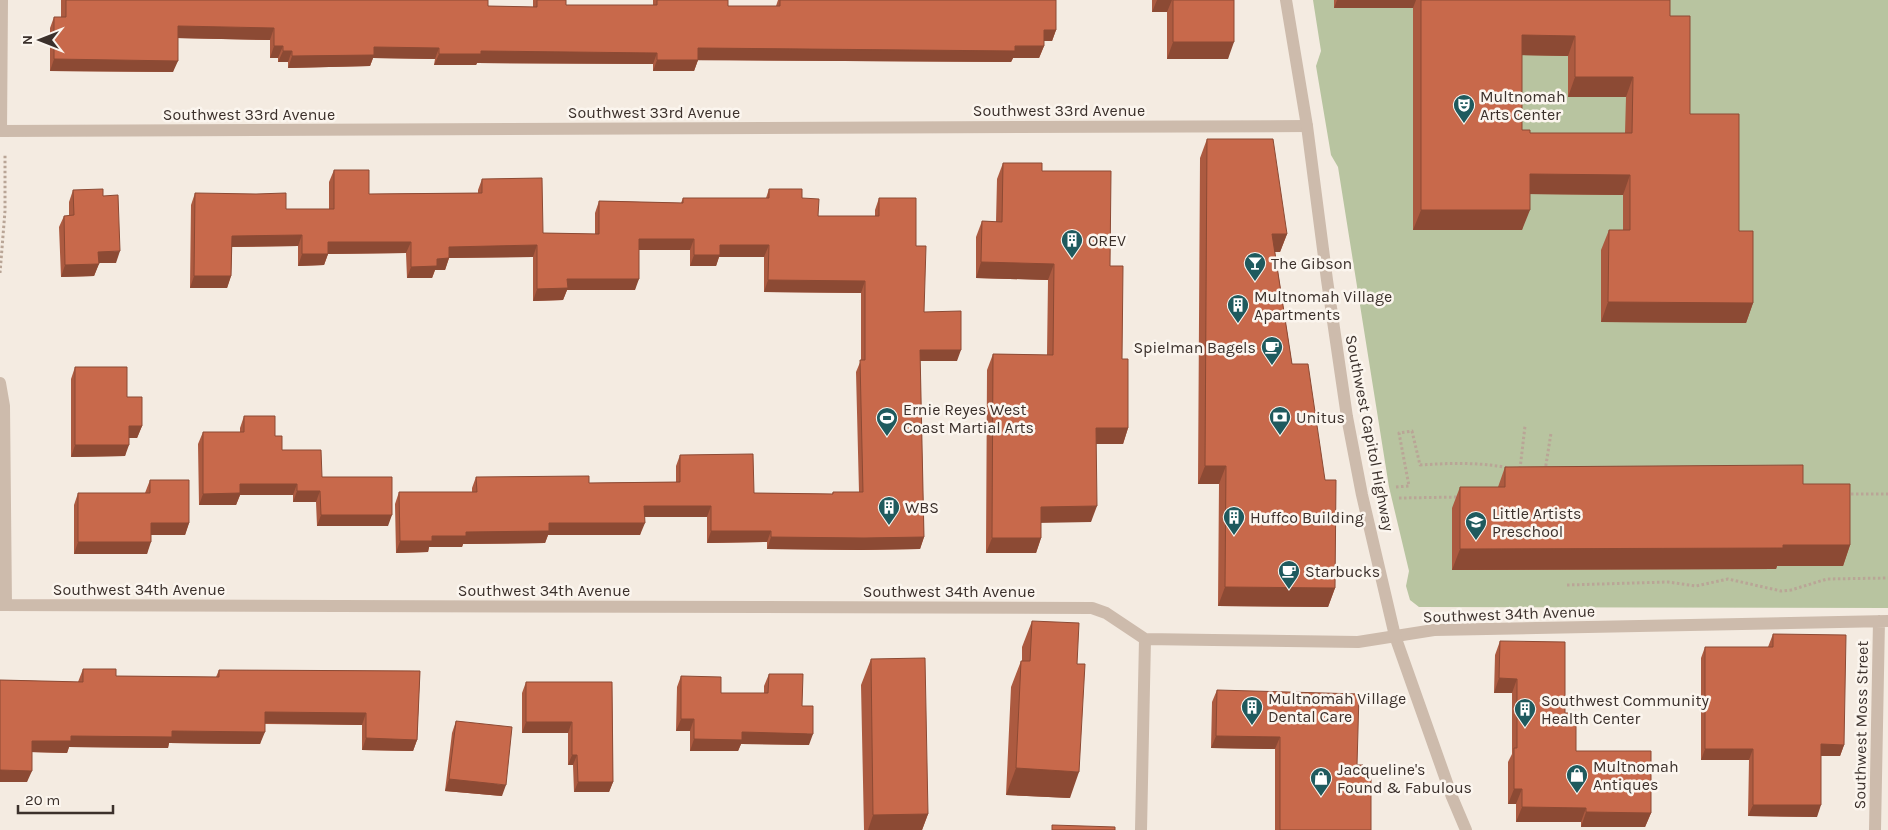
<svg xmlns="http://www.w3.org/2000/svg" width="1888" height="830" viewBox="0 0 1888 830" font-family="Karla,sans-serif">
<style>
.green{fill:#b8c4a0}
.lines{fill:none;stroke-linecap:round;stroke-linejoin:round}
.path{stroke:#b9a596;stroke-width:3;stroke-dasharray:2.5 2.5;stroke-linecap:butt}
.minor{stroke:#cdbbac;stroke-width:12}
.tertiary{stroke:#cdbbac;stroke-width:12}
.wall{fill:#ac5a40;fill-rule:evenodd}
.shaded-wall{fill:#8c4a34}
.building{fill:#c8694b;stroke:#8c4a34;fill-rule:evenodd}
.labels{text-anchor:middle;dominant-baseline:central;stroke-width:5;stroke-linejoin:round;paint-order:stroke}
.poi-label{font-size:16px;fill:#3b302b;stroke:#fbf5ee;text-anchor:start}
.street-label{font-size:16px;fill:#3b302b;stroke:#fbf5ee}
</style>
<rect width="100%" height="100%" fill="#f4ebe1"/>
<!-- green -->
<path class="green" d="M 1313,0 L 1888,0 L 1888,608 L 1419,607 L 1410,600 L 1406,586 L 1409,571 L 1389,487 L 1338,167 L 1331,155 L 1316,66 L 1321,51 Z"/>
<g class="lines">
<!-- path -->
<path class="path" d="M 0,273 L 5,211 L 5,154
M 1520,469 L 1525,426
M 1545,471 L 1551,433
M 1396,487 L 1409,486 L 1399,433 L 1412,431 L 1420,465 C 1450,463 1479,462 1509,468
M 1846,494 L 1888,494
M 1399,498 L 1460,497
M 1567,585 L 1668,582 L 1696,586 L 1728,579 L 1781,591 L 1791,590 L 1827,579 L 1888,578"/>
<!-- minor -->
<path class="minor" d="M 0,131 L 1307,126
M 1,131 L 2,0
M 0,383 L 4,406 L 6,605
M 0,605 L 1092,608 L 1106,613 L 1145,639 L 1213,640 L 1358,642 L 1434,630 L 1888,621
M 1141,830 L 1145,639
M 1875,830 L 1879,621"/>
<!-- tertiary -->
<path class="tertiary" d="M 1286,0 L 1307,126 L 1327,280 L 1347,417 L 1362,495 L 1395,636 L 1452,797 L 1466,830"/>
</g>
<!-- wall -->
<path class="wall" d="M 61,0 L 488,0 L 488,6 L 533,7 L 533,0 L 566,0 L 566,5 L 653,5 L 653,0 L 728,0 L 728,6 L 776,6 L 778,0 L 1056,0 L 1056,30 L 1052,41 L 1044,41 L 1044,46 L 1039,58 L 1013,58 L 1011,62 L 698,60 L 694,71 L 653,71 L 653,64 L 477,63 L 476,65 L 434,65 L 435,59 L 373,58 L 370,66 L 288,68 L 288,62 L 278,62 L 278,58 L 270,58 L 270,40 L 178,38 L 173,72 L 50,71 L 50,28 L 54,17 L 61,17 Z
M 1152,0 L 1234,0 L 1228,59 L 1167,59 L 1167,12 L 1152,12 Z
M 1334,0 L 1670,0 L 1670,16 L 1690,114 L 1739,231 L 1753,303 L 1746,323 L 1601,322 L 1601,250 L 1609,230 L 1623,230 L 1623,195 L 1530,194 L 1522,230 L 1413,230 L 1413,8 L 1334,8 ZM 1522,55 L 1568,56 L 1568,97 L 1626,97 L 1625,133 L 1530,133 L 1522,130 Z
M 1207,139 L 1287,234 L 1280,252 L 1275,252 L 1292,364 L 1335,588 L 1328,607 L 1218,606 L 1219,484 L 1198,484 L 1200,158 Z
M 1003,163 L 1042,171 L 1110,266 L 1122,359 L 1128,428 L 1123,444 L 1096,444 L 1091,522 L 1041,522 L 1041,538 L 1036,553 L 986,553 L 987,370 L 993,354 L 1047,355 L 1048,280 L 976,278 L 976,237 L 982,221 L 996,222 L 997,179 Z
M 334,170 L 369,194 L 478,193 L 478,190 L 482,179 L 543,233 L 595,234 L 595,213 L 599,201 L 681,203 L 683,198 L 766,198 L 769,189 L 802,198 L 818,216 L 875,216 L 875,210 L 879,198 L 916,246 L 924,312 L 957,361 L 920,361 L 924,537 L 920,549 L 860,550 L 767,549 L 767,542 L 707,543 L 707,517 L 644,517 L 640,535 L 548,535 L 545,543 L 463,544 L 462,547 L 429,547 L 428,552 L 396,553 L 395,504 L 399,492 L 472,492 L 472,488 L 476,477 L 589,483 L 676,482 L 676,466 L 680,455 L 754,493 L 832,494 L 833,492 L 859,492 L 856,372 L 861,360 L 861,293 L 764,292 L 764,257 L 719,257 L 716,266 L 690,266 L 690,250 L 639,250 L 635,290 L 567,290 L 563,300 L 533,301 L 533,257 L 449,258 L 445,270 L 435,270 L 432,278 L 407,278 L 406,253 L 328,254 L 324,265 L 298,266 L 298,246 L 232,247 L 231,276 L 227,288 L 190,288 L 191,205 L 195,193 L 286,209 L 329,209 L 329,182 Z
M 73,190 L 103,196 L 116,263 L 99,263 L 94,276 L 61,277 L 59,227 L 64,216 L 69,216 L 69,202 Z
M 75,367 L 127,397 L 142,426 L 137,438 L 129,438 L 125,456 L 71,457 L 71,379 Z
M 244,416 L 275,436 L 282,450 L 322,477 L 388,526 L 317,526 L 316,502 L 293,502 L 293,495 L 240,495 L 236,505 L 199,505 L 198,444 L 203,432 L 240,432 L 240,428 Z
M 1505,467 L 1803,484 L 1850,545 L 1843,566 L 1777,566 L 1776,569 L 1452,570 L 1452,508 L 1460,487 L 1498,487 Z
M 150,480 L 189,523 L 185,535 L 151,535 L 147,554 L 74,554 L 74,505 L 78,493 L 145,493 Z
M 1032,621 L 1077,664 L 1070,798 L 1006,795 L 1011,687 L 1021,661 L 1022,661 L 1022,647 Z
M 1773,634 L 1844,745 L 1840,756 L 1821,756 L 1817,817 L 1748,816 L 1749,760 L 1701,760 L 1701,658 L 1705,647 L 1768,647 Z
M 1500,641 L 1565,713 L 1576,751 L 1651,813 L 1645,827 L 1581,827 L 1581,822 L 1516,822 L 1516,804 L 1508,804 L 1508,762 L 1512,754 L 1512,693 L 1494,693 L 1495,655 Z
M 871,659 L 928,814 L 922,830 L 864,830 L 861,685 Z
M 83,669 L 116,676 L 216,677 L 219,670 L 420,671 L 417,740 L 413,751 L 362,750 L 362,725 L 265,724 L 260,744 L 169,743 L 168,748 L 69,747 L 67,753 L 32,752 L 27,782 L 0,782 L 0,680 L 78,682 Z
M 769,674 L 802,706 L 809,745 L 741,744 L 738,751 L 690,751 L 690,731 L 676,731 L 677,687 L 681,676 L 721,693 L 764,693 L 764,686 Z
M 526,682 L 612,682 L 613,782 L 609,792 L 574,792 L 573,765 L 568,765 L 568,733 L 522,733 L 522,693 Z
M 1217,690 L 1357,765 L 1363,772 L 1371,830 L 1275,830 L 1275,749 L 1211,748 L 1212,702 Z
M 456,721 L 502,796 L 445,791 L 452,733 Z"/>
<!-- shaded-wall -->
<path class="shaded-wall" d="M 1157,0 L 1172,0 L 1167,12 L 1152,12 Z
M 1337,0 L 1416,0 L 1413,8 L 1334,8 Z
M 178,26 L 274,28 L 270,40 L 174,38 Z
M 1044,30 L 1056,30 L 1052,41 L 1039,41 Z
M 1522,35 L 1575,36 L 1568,56 L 1514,55 Z
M 1173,42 L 1234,42 L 1228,59 L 1167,59 Z
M 274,46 L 283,46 L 278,58 L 270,58 Z
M 1044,46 L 1039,58 L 1013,58 L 1011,62 L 694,60 L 698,48 Z
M 374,47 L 439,48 L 435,59 L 373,58 L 370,66 L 288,68 L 292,56 Z
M 283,51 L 292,51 L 288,62 L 278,62 Z
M 481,51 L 657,53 L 653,64 L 477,63 L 476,65 L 434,65 L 439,54 Z
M 54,59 L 178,61 L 173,72 L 50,71 Z
M 657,60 L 698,60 L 694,71 L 653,71 Z
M 1575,77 L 1633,77 L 1626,97 L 1568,97 Z
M 1530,174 L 1630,175 L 1623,195 L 1522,194 Z
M 1421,210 L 1530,210 L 1522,230 L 1413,230 Z
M 1272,234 L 1287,234 L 1280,252 L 1265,252 Z
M 302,235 L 298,246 L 227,247 L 232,236 Z
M 639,239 L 694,239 L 690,250 L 635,250 Z
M 328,242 L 411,242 L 406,253 L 328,254 L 324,265 L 298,266 L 302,254 Z
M 537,245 L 533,257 L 445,258 L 449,247 Z
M 720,245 L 769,245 L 764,257 L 719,257 L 716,266 L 690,266 L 694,255 Z
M 120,251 L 116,263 L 94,263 L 98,252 Z
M 449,258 L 445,270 L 435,270 L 432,278 L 407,278 L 411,267 L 437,259 Z
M 981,262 L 1054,264 L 1048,280 L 976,278 Z
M 99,264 L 94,276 L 61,277 L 65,265 Z
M 194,276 L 231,276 L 227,288 L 190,288 Z
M 567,279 L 639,279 L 635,290 L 567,290 L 563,300 L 533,301 L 537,289 Z
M 768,280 L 865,281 L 861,293 L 764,292 Z
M 1608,302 L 1753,303 L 1746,323 L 1601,322 Z
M 920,350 L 961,350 L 957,361 L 916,361 Z
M 129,426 L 142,426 L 137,438 L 125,438 Z
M 1096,428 L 1128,428 L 1123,444 L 1090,444 Z
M 75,445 L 129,445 L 125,456 L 71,457 Z
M 1205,466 L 1226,466 L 1219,484 L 1198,484 Z
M 240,484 L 297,484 L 293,495 L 240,495 L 236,505 L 199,505 L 203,494 Z
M 297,491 L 320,491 L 316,502 L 293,502 Z
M 644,506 L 711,506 L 707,517 L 640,517 Z
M 1097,506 L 1091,522 L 1036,523 L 1041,507 Z
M 321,515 L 392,515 L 388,526 L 317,526 Z
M 151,523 L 189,523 L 185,535 L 147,535 Z
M 549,523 L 645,523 L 640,535 L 548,535 L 545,543 L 463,544 L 462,547 L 429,547 L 428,552 L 396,553 L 400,541 L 432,536 Z
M 711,531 L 771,531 L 767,542 L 707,543 Z
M 771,537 L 924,537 L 920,549 L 860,550 L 767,549 Z
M 992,538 L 1041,538 L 1036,553 L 986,553 Z
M 78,542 L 151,542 L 147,554 L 74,554 Z
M 1783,545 L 1850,545 L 1843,566 L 1777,566 L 1776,569 L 1452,570 L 1460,549 Z
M 1225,587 L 1335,588 L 1328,607 L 1218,606 Z
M 1499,678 L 1517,679 L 1512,693 L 1494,693 Z
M 265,712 L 366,713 L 362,725 L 261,723 Z
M 681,719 L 694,719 L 690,731 L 676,731 Z
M 526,722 L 572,722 L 568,733 L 522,733 Z
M 172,731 L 265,732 L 260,744 L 169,743 L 168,748 L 69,747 L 67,753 L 28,752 L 32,741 L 71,736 Z
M 742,732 L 813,734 L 809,745 L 741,744 L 738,751 L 690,751 L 694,739 Z
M 1216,736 L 1280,737 L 1275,749 L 1211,748 Z
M 366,738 L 417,740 L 413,751 L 362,750 Z
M 1821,744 L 1844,745 L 1840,756 L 1817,756 Z
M 1705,749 L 1753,749 L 1749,760 L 1701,760 Z
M 572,755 L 577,755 L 573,765 L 568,765 Z
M 1016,768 L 1079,772 L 1070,798 L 1006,795 Z
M 0,770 L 32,771 L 27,782 L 0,782 Z
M 449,779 L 506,785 L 502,796 L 445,791 Z
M 578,782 L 613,782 L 609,792 L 574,792 Z
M 1514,789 L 1522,789 L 1516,804 L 1508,804 Z
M 1753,805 L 1821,805 L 1817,817 L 1748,816 Z
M 1522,807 L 1586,808 L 1581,822 L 1516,822 Z
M 1586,812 L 1651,813 L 1645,827 L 1581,827 Z
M 928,814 L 922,830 L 868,830 L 873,815 Z"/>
<!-- building -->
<path class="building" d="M 66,0 L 488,0 L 488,6 L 537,7 L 537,0 L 566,0 L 566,5 L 657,5 L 657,0 L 728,0 L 728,6 L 780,6 L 780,0 L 1056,0 L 1056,30 L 1044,30 L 1044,46 L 1015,46 L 1015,51 L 698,48 L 698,60 L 657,60 L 657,53 L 481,51 L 481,54 L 439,54 L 439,48 L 374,47 L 374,55 L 292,56 L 292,51 L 283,51 L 283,46 L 274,46 L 274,28 L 178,26 L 178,61 L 54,59 L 54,17 L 66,17 Z
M 1173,0 L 1234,0 L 1234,42 L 1173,42 Z
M 1421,0 L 1670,0 L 1670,16 L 1690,16 L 1690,114 L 1739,114 L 1739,231 L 1753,231 L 1753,303 L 1608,302 L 1609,230 L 1630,230 L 1630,175 L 1530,174 L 1530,210 L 1421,210 ZM 1522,35 L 1575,36 L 1575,77 L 1633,77 L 1632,133 L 1530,133 L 1530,130 L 1522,130 Z
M 1207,139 L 1273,139 L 1287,234 L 1272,234 L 1292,364 L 1308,364 L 1325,480 L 1336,480 L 1335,588 L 1225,587 L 1226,466 L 1205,466 Z
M 1003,163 L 1042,163 L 1042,171 L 1111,171 L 1110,266 L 1123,266 L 1122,359 L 1128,359 L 1128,428 L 1096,428 L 1097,506 L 1041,507 L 1041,538 L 992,538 L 993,354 L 1053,355 L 1054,264 L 981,262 L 982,221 L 1002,222 Z
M 334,170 L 369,170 L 369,194 L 482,193 L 482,179 L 542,178 L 543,233 L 599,234 L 599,201 L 683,203 L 683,198 L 769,198 L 769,189 L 802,189 L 802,198 L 819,199 L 818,216 L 879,216 L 879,198 L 916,198 L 916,246 L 926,246 L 924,312 L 961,311 L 961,350 L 920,350 L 924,537 L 864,538 L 771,537 L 771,531 L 711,531 L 711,506 L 644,506 L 645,523 L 549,523 L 549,531 L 466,532 L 466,536 L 432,536 L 432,541 L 400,541 L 399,492 L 477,492 L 476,477 L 589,476 L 589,483 L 680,482 L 680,455 L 753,454 L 754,493 L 833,494 L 833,492 L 863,492 L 860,360 L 865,360 L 865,281 L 768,280 L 769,245 L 720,245 L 720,255 L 694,255 L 694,239 L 639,239 L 639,279 L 567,279 L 568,288 L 537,289 L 537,245 L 449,247 L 449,258 L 437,259 L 437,266 L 411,267 L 411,242 L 328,242 L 328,254 L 302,254 L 302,235 L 232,236 L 231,276 L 194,276 L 195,193 L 256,194 L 286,193 L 286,209 L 334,209 Z
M 103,189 L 103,196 L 118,195 L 120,251 L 98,252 L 99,264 L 65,265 L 64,216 L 74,215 L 73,190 Z
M 75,367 L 127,367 L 127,397 L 142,397 L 142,426 L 129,426 L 129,445 L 75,445 Z
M 244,416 L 275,416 L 275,436 L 282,436 L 282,450 L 321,450 L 322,477 L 392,477 L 392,515 L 321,515 L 320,491 L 297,491 L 297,484 L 240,484 L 240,493 L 203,494 L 203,432 L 244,432 Z
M 1803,465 L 1803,484 L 1850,484 L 1850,545 L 1783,545 L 1783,548 L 1460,549 L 1460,487 L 1505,487 L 1505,467 Z
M 150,480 L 189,480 L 189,523 L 151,523 L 151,542 L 78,542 L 78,493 L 150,493 Z
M 1032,621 L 1079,623 L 1077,664 L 1085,664 L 1079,772 L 1016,768 L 1021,661 L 1030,661 Z
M 1773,634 L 1846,635 L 1844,745 L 1821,744 L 1821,805 L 1753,805 L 1753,749 L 1705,749 L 1705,647 L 1773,647 Z
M 1500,641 L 1565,642 L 1565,713 L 1576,713 L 1576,751 L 1651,751 L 1651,813 L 1586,812 L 1586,808 L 1522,807 L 1522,789 L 1514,789 L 1514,748 L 1517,748 L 1517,679 L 1499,678 Z
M 925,658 L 928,814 L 873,815 L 871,659 Z
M 83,669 L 116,669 L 116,676 L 219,677 L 219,670 L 420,671 L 417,740 L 366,738 L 366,713 L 265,712 L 265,732 L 172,731 L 172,737 L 71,736 L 71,741 L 32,741 L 32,771 L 0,770 L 0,680 L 83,682 Z
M 769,674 L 803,674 L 802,706 L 813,706 L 813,734 L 742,732 L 742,740 L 694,739 L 694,719 L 681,719 L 681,676 L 721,677 L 721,693 L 768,693 Z
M 526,682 L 612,682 L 613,782 L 578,782 L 577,755 L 572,755 L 572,722 L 526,722 Z
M 1217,690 L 1359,694 L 1357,765 L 1363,765 L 1363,772 L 1371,772 L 1371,830 L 1280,830 L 1280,737 L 1216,736 Z
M 456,721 L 512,727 L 506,785 L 449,779 Z
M 1052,825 L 1115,827 L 1115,830 L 1052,830 Z"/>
<!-- icons -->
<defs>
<g id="theatre-pin" transform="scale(1.125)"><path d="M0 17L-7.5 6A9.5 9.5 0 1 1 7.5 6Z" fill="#1f5a5e" stroke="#fbf5ee"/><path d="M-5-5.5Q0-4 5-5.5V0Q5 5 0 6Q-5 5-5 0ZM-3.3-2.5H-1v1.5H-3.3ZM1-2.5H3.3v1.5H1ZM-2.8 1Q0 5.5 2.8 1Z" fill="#fff"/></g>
<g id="building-pin" transform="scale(1.125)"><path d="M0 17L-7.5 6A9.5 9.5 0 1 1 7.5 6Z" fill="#1f5a5e" stroke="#fbf5ee"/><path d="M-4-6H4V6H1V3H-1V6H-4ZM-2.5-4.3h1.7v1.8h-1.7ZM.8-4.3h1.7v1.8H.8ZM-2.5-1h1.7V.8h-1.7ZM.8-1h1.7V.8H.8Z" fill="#fff"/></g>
<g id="bar-pin" transform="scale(1.125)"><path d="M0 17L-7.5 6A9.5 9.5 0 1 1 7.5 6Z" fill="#1f5a5e" stroke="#fbf5ee"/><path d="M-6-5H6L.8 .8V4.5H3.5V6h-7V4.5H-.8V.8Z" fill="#fff"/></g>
<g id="cafe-pin" transform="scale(1.125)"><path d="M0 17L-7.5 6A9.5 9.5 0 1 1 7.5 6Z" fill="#1f5a5e" stroke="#fbf5ee"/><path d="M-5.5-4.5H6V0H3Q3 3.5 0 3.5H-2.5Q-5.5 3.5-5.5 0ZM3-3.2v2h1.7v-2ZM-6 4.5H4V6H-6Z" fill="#fff"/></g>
<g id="bank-pin" transform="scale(1.125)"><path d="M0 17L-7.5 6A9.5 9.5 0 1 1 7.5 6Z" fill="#1f5a5e" stroke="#fbf5ee"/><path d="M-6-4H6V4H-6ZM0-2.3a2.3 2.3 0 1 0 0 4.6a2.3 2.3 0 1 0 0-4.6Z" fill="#fff"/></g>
<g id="stadium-pin" transform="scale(1.125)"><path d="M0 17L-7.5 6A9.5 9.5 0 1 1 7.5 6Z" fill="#1f5a5e" stroke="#fbf5ee"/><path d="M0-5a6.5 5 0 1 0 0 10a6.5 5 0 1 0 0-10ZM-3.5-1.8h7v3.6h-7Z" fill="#fff"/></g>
<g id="school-pin" transform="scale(1.125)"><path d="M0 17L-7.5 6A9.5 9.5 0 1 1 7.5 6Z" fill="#1f5a5e" stroke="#fbf5ee"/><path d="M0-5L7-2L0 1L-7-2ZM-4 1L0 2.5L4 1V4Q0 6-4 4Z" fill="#fff"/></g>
<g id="shop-pin" transform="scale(1.125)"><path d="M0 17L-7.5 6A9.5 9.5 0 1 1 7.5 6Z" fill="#1f5a5e" stroke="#fbf5ee"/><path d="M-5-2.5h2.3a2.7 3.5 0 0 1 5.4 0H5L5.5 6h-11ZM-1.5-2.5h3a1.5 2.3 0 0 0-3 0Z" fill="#fff"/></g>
</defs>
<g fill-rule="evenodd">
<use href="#theatre-pin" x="1464" y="105"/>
<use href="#building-pin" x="1072" y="240"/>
<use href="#bar-pin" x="1255" y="263"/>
<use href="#building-pin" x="1238" y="305"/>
<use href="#cafe-pin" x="1272" y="347"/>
<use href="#bank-pin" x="1280" y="417"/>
<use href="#stadium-pin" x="887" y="418"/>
<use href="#building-pin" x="889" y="507"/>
<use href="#building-pin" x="1234" y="517"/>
<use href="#school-pin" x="1476" y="522"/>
<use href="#cafe-pin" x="1289" y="571"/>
<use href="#building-pin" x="1252" y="707"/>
<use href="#building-pin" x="1525" y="709"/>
<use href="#shop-pin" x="1577" y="775"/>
<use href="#shop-pin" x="1321" y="778"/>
</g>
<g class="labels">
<!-- poi labels -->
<g class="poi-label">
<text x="1480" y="96">Multnomah<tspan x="1480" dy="18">Arts Center</tspan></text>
<text x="1088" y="240">OREV</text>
<text x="1271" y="263">The Gibson</text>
<text x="1254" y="296">Multnomah Village<tspan x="1254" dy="18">Apartments</tspan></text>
<text x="1256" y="347" text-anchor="end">Spielman Bagels</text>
<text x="903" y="409">Ernie Reyes West<tspan x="903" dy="18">Coast Martial Arts</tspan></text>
<text x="1296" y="417">Unitus</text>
<text x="905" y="507">WBS</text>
<text x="1492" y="513">Little Artists<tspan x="1492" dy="18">Preschool</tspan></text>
<text x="1250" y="517">Huffco Building</text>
<text x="1305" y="571">Starbucks</text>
<text x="1268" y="698">Multnomah Village<tspan x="1268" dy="18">Dental Care</tspan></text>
<text x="1541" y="700">Southwest Community<tspan x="1541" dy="18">Health Center</tspan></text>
<text x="1593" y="766">Multnomah<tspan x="1593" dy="18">Antiques</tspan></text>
<text x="1337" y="769">Jacqueline's<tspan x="1337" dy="18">Found &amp; Fabulous</tspan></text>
</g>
<!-- street labels -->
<g class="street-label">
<text x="1059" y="110">Southwest 33rd Avenue</text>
<text x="654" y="112">Southwest 33rd Avenue</text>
<text x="249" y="114">Southwest 33rd Avenue</text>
<text transform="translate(1370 433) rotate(79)">Southwest Capitol Highway</text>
<text x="139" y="589">Southwest 34th Avenue</text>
<text x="544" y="590">Southwest 34th Avenue</text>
<text x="949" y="591">Southwest 34th Avenue</text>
<text transform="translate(1509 614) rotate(-2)">Southwest 34th Avenue</text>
<text transform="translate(1861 725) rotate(-89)">Southwest Moss Street</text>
</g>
</g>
<!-- north arrow -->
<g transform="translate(40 40) rotate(270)" stroke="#fbf5ee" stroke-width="4" paint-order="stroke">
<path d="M0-4L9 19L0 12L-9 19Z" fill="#3b302b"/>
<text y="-8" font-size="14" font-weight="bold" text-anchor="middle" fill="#3b302b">N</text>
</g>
<!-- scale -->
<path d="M18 805v8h95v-8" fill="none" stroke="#3b302b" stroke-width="2.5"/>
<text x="25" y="805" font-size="15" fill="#3b302b" stroke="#fbf5ee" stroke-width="4" paint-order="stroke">20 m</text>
</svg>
